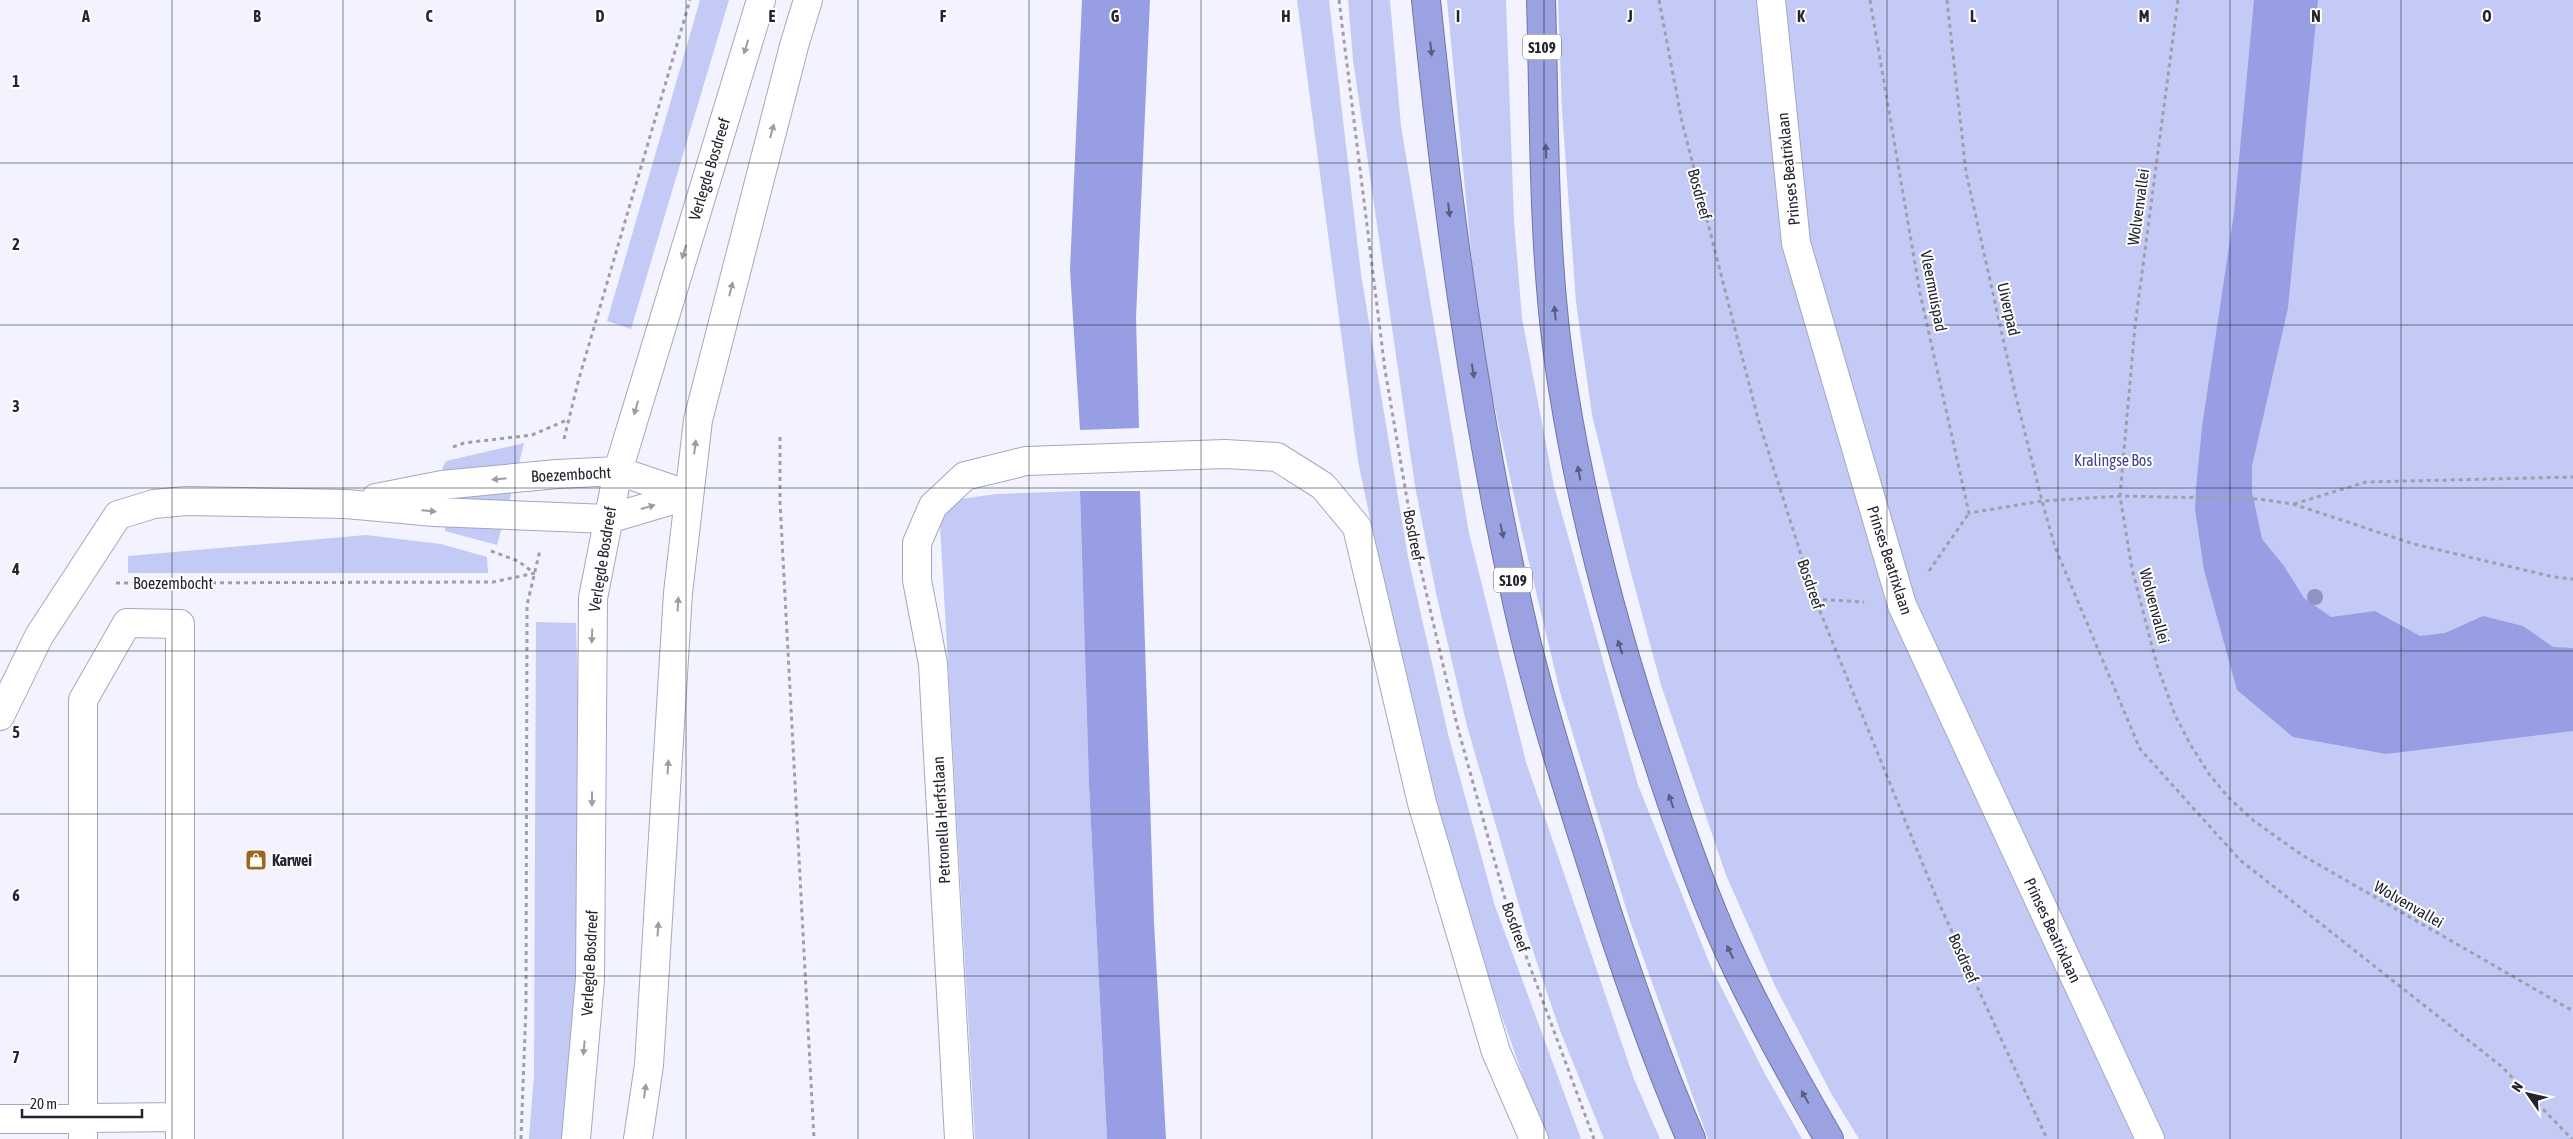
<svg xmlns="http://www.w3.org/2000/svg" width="2573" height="1139" viewBox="0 0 2573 1139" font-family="'Asap Condensed',sans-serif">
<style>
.green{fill:#c4caf6}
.water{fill:#979ee3}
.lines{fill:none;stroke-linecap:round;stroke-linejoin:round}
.minor-casing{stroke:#a4a8c1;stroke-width:30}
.highway-casing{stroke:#7176a3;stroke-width:30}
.path{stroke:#9e9fa9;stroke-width:3;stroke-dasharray:4 4;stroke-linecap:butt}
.minor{stroke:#fff;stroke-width:28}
.highway{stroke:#9ba2e2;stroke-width:28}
.tree{fill:#9192c4}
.oneway{fill:#9c9ca1}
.oneway2{fill:#595d7f}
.grid{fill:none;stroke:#23242e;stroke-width:1;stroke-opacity:0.55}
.labels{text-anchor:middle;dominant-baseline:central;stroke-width:4;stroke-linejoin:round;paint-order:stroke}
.shield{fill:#fff;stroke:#65666d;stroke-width:1}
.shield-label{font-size:15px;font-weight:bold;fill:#23242e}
.street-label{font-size:16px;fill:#23242e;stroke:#fff}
.park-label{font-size:16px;fill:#414294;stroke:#fff}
.poi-label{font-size:16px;font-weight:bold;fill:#23242e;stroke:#fff;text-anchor:start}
.grid-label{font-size:16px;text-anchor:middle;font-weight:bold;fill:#23242e;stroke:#fff;stroke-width:4;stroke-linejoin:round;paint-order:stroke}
</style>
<rect width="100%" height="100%" fill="#f2f3fe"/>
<!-- green -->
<path class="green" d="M 700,0 L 729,0 L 631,329 L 607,321 Z
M 1297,0 L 1329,0 L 1361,274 L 1408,557 L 1448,734 L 1495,906 L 1581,1139 L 1548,1139 L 1528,1090 L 1481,958 L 1439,813 L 1372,528 L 1358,461 Z
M 1348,0 L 1390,0 L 1401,126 L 1469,533 L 1526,762 L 1634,1079 L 1660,1139 L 1604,1139 L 1559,1028 L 1527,933 L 1467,726 L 1436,593 L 1415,486 L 1353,60 Z
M 1447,0 L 1506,0 L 1514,221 L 1522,318 L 1554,486 L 1638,785 L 1711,967 L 1765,1074 L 1802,1139 L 1708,1139 L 1629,918 L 1560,692 L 1523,537 L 1486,367 L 1474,284 Z
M 1558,0 L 2573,0 L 2573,1139 L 1859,1139 L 1832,1095 L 1775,986 L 1726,875 L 1661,685 L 1627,558 L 1592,415 L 1576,302 L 1562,111 Z
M 524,443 L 519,463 L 446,472 L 442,468 L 446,461 Z
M 512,490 L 509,503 L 455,503 L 454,496 Z
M 1080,491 L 1089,785 L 1107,1139 L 975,1139 L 940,525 L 953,500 L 996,494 Z
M 445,526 L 502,526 L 497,545 L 445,531 Z
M 366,535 L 441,544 L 487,557 L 488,573 L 128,573 L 128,556 Z
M 536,622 L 576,623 L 581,821 L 580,939 L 566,1139 L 529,1139 L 534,1075 Z"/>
<!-- water -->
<path class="water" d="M 1082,0 L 1150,0 L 1136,318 L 1139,428 L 1080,430 L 1070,270 Z
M 2254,0 L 2318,0 L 2288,308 L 2252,466 L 2252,492 L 2262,539 L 2284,566 L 2304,598 L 2331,617 L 2375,611 L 2420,636 L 2445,633 L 2483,616 L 2523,626 L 2553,647 L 2573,648 L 2573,731 L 2386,754 L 2293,737 L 2237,690 L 2204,570 L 2195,509 L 2196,488 L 2202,427 L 2234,213 Z
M 1080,491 L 1140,491 L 1154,923 L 1166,1139 L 1107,1139 L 1089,785 Z"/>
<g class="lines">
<!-- minor casing -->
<g class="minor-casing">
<path id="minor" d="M 1771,0 L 1796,243 L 1902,605 L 2150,1139
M 376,498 L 442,485 L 557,474 L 618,471 L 689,495
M 0,716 L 39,636 L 118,515 L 154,504 L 186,501 L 346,504 L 435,512 L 608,519 L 689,495
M 0,1119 L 178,1117
M 83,1139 L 83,700 L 127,623 L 180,624 L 180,1139
M 576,1139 L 590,979 L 593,598 L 618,471 L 761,0
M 638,1139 L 649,1065 L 678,593 L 698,420 L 794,46 L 808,0
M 959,1139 L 933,664 L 917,580 L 917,543 L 933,506 L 965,476 L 1026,461 L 1225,454 L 1277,457 L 1323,486 L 1357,527 L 1422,803 L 1496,1052 L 1534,1139"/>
</g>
<!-- highway casing -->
<g class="highway-casing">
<path id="highway" d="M 1426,0 C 1447,204 1473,407 1518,606 C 1537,693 1564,777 1591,862 C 1620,955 1652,1049 1691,1139
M 1541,0 C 1545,129 1542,260 1563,388 C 1583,514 1616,637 1657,758 C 1678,823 1700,887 1728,949 C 1758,1014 1793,1077 1829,1139"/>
</g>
<!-- path -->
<path class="path" d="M 1339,0 L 1385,370 L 1414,540 L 1457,725 L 1506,902 L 1594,1139
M 1659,0 L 1682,122 L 1758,419 L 1815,599 L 1937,899 L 2047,1139
M 1870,0 L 1920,293 L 1969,513 L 2042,501 L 2120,496 L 2259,499 L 2293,504 L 2414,544 L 2554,577 L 2573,579
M 1947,0 L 1966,172 L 2016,397 L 2042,501 L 2055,547 L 2140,749 L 2240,860 L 2501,1066 L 2572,1139
M 2178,0 L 2135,326 L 2120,496 L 2132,569 L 2157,665 L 2175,715 L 2190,744 L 2209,774 L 2229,798 L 2254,821 L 2302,855 L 2573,1011
M 780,437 L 780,502 L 814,1139
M 564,439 L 578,382 L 690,0
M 453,447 L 464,443 L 532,435 L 567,420
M 2294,504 L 2366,482 L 2573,477
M 491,551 L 518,561 L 534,573
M 1929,571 L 1969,513
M 116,583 L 493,582 L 535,573
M 1815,599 L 1864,602
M 521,1139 L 526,1006 L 527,605 L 540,550"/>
<!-- minor -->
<use href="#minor" class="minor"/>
<!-- highway -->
<use href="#highway" class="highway"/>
</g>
<!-- trees -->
<circle class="tree" cx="2315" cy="597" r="8"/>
<!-- one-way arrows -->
<defs><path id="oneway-solid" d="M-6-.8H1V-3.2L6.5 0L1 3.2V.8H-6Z" transform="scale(1.25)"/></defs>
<g class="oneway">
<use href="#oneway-solid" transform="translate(746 47) rotate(107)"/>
<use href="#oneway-solid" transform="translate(772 131) rotate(-75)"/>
<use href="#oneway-solid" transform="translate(684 252) rotate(107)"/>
<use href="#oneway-solid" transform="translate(731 289) rotate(-76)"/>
<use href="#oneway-solid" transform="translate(636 408) rotate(106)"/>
<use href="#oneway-solid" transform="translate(695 447) rotate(-83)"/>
<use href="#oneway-solid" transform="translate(499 479) rotate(174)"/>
<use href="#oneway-solid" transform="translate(648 507) rotate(-16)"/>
<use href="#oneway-solid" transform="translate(429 511) rotate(5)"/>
<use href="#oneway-solid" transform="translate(678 604) rotate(-87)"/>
<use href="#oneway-solid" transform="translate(592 636) rotate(92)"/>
<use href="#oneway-solid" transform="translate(668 767) rotate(-86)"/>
<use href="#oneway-solid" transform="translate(592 799) rotate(90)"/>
<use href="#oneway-solid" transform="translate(658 929) rotate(-86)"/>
<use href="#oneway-solid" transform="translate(584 1048) rotate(95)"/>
<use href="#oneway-solid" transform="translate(645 1091) rotate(-82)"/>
</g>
<g class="oneway2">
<use href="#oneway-solid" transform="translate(1431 49) rotate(84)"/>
<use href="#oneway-solid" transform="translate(1546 151) rotate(-92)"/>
<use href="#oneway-solid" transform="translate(1449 210) rotate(83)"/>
<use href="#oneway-solid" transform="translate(1555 313) rotate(-96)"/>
<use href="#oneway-solid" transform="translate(1473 371) rotate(81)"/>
<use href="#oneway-solid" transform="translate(1579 473) rotate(-101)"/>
<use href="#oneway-solid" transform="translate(1502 531) rotate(78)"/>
<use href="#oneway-solid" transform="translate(1620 647) rotate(-108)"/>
<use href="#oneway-solid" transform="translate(1671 801) rotate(-109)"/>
<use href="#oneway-solid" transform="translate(1730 952) rotate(-115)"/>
<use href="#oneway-solid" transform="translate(1805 1097) rotate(-120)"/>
</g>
<!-- grid -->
<path class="grid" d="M 172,0 L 172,1139M 343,0 L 343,1139M 515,0 L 515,1139M 686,0 L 686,1139M 858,0 L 858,1139M 1029,0 L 1029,1139M 1201,0 L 1201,1139M 1372,0 L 1372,1139M 1544,0 L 1544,1139M 1715,0 L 1715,1139M 1887,0 L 1887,1139M 2058,0 L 2058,1139M 2230,0 L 2230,1139M 2401,0 L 2401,1139M 0,163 L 2573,163M 0,325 L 2573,325M 0,488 L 2573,488M 0,651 L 2573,651M 0,814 L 2573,814M 0,976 L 2573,976"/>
<!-- icons -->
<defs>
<g id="shop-square" transform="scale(1.125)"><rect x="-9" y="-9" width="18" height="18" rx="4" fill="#9c661f" stroke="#fff"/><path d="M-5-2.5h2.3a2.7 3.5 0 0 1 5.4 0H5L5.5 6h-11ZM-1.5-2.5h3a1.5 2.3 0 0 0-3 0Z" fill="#fff"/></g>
</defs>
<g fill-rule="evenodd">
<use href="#shop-square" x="256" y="860"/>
</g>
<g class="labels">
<!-- shield labels -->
<g class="shield">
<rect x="1523" y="34.5" width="38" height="25" rx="4"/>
<rect x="1494" y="567.5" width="38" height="25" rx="4"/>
</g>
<g class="shield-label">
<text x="1542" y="47">S109</text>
<text x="1513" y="580">S109</text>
</g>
<!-- street labels -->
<g class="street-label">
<text transform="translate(709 169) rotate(-73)">Verlegde Bosdreef</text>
<text transform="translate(1788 169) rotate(-96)">Prinses Beatrixlaan</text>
<text transform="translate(1700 194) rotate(75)">Bosdreef</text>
<text transform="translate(2138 207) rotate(-82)">Wolvenvallei</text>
<text transform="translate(1934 291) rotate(79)">Vleermuispad</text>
<text transform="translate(2009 309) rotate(77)">Uiverpad</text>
<text transform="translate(571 474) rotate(-3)">Boezembocht</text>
<text transform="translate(1414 535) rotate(79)">Bosdreef</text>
<text transform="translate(602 559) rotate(-81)">Verlegde Bosdreef</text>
<text transform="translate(1890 560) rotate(72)">Prinses Beatrixlaan</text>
<text x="173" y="583">Boezembocht</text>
<text transform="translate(1811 584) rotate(71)">Bosdreef</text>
<text transform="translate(2155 606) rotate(75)">Wolvenvallei</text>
<text transform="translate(941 820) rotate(-93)">Petronella Herfstlaan</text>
<text transform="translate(2409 904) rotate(30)">Wolvenvallei</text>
<text transform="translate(1516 927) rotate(70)">Bosdreef</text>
<text transform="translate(2053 930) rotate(65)">Prinses Beatrixlaan</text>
<text transform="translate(1964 958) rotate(66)">Bosdreef</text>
<text transform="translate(589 963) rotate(-87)">Verlegde Bosdreef</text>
</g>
<!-- park labels -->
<g class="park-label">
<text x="2113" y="460">Kralingse Bos</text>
</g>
<!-- poi labels -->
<g class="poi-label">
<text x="272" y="860">Karwei</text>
</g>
</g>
<g class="grid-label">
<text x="86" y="22">A</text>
<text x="257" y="22">B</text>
<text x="429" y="22">C</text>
<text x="600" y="22">D</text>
<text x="772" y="22">E</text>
<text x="943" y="22">F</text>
<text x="1115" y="22">G</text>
<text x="1286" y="22">H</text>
<text x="1458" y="22">I</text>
<text x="1630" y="22">J</text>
<text x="1801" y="22">K</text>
<text x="1973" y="22">L</text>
<text x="2144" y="22">M</text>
<text x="2316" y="22">N</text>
<text x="2487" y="22">O</text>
<text x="16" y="87">1</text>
<text x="16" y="250">2</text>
<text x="16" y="412">3</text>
<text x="16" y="575">4</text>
<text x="16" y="738">5</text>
<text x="16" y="901">6</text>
<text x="16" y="1063">7</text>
</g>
<!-- north arrow -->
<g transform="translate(2528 1094) rotate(304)" stroke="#ffffff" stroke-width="4" paint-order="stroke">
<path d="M0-4L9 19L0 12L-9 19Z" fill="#23242e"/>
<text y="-8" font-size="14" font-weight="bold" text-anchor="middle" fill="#23242e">N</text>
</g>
<!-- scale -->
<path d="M22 1109v8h120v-8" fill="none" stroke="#23242e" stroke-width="2.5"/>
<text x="30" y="1109" font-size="15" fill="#23242e" stroke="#ffffff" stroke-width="4" paint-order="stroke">20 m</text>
</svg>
